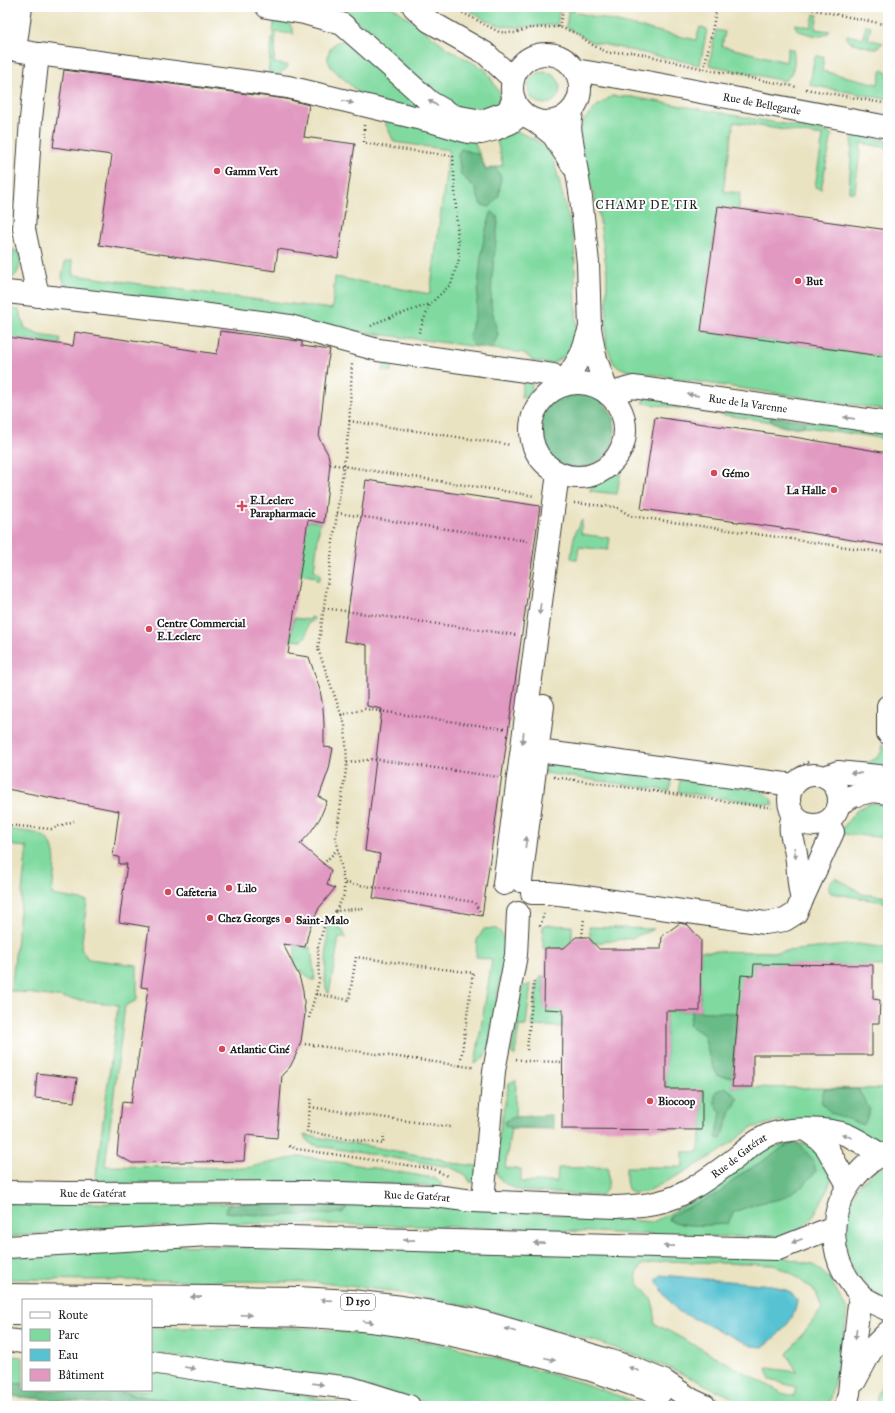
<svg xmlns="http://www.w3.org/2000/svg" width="895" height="1413" viewBox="0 0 895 1413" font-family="'IM FELL Great Primer',serif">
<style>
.green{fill:#80daa0;stroke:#4e7b5e;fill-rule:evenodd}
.forest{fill:#68ba86;stroke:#426b51}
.water{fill:#57c2d2;stroke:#3a6f77}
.building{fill:#e199c1}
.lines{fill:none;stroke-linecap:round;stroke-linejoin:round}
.minor-casing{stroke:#3b3a35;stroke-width:24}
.major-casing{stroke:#3b3a35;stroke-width:24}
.path{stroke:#3b3a35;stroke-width:2.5;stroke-dasharray:1 3;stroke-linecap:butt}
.minor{stroke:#fff;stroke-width:22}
.major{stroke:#fff;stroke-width:22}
.oneway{fill:#999}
.poi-dot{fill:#d1495b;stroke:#fff;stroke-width:1.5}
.labels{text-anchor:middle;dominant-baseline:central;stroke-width:4;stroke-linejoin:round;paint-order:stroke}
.shield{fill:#fff;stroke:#606060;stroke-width:1}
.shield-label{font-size:10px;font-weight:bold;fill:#1c1c1c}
.street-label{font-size:11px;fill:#1c1c1c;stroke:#fff}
.poi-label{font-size:11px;font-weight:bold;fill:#1c1c1c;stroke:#fff;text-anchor:start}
.neighbourhood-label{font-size:12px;letter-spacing:1px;fill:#1c1c1c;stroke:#fff}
</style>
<rect width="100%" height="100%" fill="#fff"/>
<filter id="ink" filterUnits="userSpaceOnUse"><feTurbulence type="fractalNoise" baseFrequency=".025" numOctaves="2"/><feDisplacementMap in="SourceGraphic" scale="8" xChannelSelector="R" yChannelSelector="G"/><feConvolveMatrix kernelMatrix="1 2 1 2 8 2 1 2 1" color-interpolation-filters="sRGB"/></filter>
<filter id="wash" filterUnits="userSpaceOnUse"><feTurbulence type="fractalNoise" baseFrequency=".012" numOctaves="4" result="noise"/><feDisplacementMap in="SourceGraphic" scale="16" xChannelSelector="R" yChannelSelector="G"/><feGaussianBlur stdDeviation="0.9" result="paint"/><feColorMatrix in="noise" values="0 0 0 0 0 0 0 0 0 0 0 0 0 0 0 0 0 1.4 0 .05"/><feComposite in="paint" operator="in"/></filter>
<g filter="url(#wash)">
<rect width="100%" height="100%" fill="#eae3c2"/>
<!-- green -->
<path class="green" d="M 327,7 L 393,7 L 450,50 L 486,70 L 500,94 L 499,103 L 482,116 L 444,104 L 349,15 Z
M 465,7 L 560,7 L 557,25 C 537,25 513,30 495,24 C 484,20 474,14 465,7 Z
M 569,7 L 574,7 L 574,12 L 696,40 L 700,27 L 707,29 L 700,65 L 592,42 L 566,27 Z
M 814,14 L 818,15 L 815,29 L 830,31 C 823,41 808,33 798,31 L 795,26 L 795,24 L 811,27 Z
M 275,15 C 287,19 290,22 294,34 L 276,32 L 274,63 L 288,65 L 287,68 L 276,76 L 268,75 Z
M 866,25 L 871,26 L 868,39 L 883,43 L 875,49 L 850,42 L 847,38 L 847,35 L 863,38 Z
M 716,30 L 725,32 L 722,46 L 786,62 L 788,48 L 793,50 C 796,62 794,74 784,81 L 709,65 Z
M 346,40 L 434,116 L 363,97 L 331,67 L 328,60 L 328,54 L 331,48 L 336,42 Z
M 816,56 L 824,56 L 822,71 L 878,84 L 882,69 L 888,74 L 888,92 L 886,99 L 810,85 L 814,59 Z
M528 88a16 16 0 1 1 32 0a16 16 0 1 1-32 0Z
M 612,96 L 632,97 L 828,132 L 832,135 L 821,189 L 815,187 L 823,136 L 734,122 L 723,191 L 740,193 L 739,209 L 718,206 L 701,331 L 888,357 L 888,410 L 699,382 L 625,370 L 614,364 L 606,345 L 607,273 L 599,215 L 582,151 L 579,133 L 584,120 L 597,106 Z
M 381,114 L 473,139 L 486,170 L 503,165 L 496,137 L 514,130 L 536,140 L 549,151 L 555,165 L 574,240 L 577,342 L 567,354 L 552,364 L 533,361 L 524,353 L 362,332 L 65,285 L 62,277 L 65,262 L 72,260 L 74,275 L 235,297 L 332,309 L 335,277 L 430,294 L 449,150 L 394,142 Z
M 858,135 L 888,141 L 888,148 L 861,143 L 855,192 L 849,192 L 852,141 L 852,139 Z
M 13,249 L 20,254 C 21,267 19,275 7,282 L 7,262 L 12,262 Z
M 7,308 L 19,310 L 25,328 L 39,335 L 60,338 L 60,344 L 7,337 Z
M 392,362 L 528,381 L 532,384 L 531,394 L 526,397 L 521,398 L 523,382 L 393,364 L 391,372 L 382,371 L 385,364 Z
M 644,397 L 888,433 L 888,439 L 643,403 Z
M 623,459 L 617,494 L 590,491 C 591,478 601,477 610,471 C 614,468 618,463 623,459 Z
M 582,520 L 581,534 L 610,538 L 608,550 L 579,547 L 577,560 L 571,558 C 573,544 573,532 582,520 Z
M 307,521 L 320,522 L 314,570 C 319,573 321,574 320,580 L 316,580 L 316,577 L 300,574 Z
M 311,617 L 314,618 C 313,622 312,622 308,623 C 306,639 307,642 290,640 L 294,618 L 310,620 Z
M 883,744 L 888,756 L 888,769 L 861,764 C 873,761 882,758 883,744 Z
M 557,763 L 671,779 L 670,791 L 544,773 L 547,765 Z
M 680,780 L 757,790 C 766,794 771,796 774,805 L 678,792 Z
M 870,803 L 888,805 L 888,838 L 843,834 L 841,830 L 857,810 Z
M 7,829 C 16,831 33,831 41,835 C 62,845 53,876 52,895 L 87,901 L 81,949 L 88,959 L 137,965 L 137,1000 L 125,1006 L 105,1166 L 246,1168 L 302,1156 L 434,1178 L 442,1184 L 438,1188 L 415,1184 L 95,1184 L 118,1005 L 11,991 L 27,847 L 7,845 Z
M 835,878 L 849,885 L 862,894 L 888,897 L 888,903 L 831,893 L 829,890 L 829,884 Z
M 332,923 C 340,925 343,930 346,938 L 339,938 L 329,994 L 328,993 L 326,988 L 325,980 L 328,925 Z
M 548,925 L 572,926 L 572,941 L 568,948 L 543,949 L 543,926 Z
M 589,927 L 654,929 L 632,938 L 595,943 L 591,940 Z
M 494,928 C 505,932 504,941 505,951 L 488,1050 L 483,1058 L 475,1064 L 492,960 L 476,957 L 477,940 L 484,929 Z
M 858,944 L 888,948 L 888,966 L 754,964 L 753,976 L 732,1087 L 888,1089 L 888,1141 L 881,1143 L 779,1121 L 751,1128 L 718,1153 L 677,1176 L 646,1192 L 633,1193 L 628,1189 L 626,1181 L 626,1167 L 683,1167 L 683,1152 L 698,1152 L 702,1130 L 702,1090 L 666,1089 L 666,1011 L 700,1011 L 701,951 L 776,952 Z
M 295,945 L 311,948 L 315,980 L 312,980 L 294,965 Z
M 544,976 L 544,1009 L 563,1010 L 563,1027 L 532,1026 L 537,986 L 540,978 Z
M 531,984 L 526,1026 L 519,1026 L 515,1055 L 513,1055 L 511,1053 L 522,987 Z
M 516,1080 L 515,1117 L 505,1121 L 505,1125 L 511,1128 L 505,1168 L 521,1169 L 521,1182 L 557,1182 L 558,1168 L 608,1167 C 608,1180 611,1189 600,1196 L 521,1191 C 513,1188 503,1184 498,1176 C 491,1164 506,1100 509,1083 Z
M 304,1135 L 436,1158 L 451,1163 L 477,1166 L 475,1182 L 470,1182 L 466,1175 L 450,1167 L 318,1146 C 311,1144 306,1142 304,1135 Z
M 788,1143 C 799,1143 812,1143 821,1152 C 825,1157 829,1172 832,1178 L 823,1199 L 814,1216 L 802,1228 L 777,1238 L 657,1235 L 505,1228 L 277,1223 L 91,1229 L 7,1237 L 7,1203 L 419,1204 L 653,1222 L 710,1192 L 760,1151 Z
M 888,1165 L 888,1301 L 873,1293 L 854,1273 L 843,1245 L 847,1207 L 858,1186 L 875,1170 Z
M 162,1245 L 779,1256 L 814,1265 L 829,1278 L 847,1309 L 843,1346 L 828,1406 L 750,1406 L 670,1368 L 601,1343 L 475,1307 L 382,1290 L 313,1282 L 7,1279 L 7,1255 ZM 666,1261 L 773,1265 L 791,1273 L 816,1292 L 822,1309 L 787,1354 L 797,1372 L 767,1368 L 770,1380 L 796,1387 L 794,1396 L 782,1393 L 654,1323 C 655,1317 655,1310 653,1304 C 648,1288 628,1286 641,1265 Z
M 151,1328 L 312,1328 L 448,1345 L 582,1383 L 647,1406 L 438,1406 L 355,1384 L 151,1353 Z
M 7,1356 L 23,1357 L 23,1384 L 7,1383 Z
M 888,1370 L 888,1406 L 876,1406 L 877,1396 Z
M 151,1371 C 218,1382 287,1390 353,1406 L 215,1406 L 144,1397 L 127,1393 L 90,1390 L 151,1390 Z"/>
<!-- forest -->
<path class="forest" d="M 461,149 L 480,155 L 486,170 L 495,167 L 501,177 L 499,195 L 490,207 L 481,205 L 475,188 L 461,175 L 458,154 Z
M 492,211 L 497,216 L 498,223 L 492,277 L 491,305 L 498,335 L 492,349 L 473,346 L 469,339 C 471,327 476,314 477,302 C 480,271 480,241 492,211 Z
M539 430a38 38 0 1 1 76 0a38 38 0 1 1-76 0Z
M 771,416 L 804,420 L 804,426 C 792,429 781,428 771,421 Z
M 692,1011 L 738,1013 L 733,1077 L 718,1076 L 710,1060 L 704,1035 L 689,1025 Z
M 725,1087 L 732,1092 L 738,1099 L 731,1112 L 721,1139 L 716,1138 L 721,1113 L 715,1104 L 715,1092 Z
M 824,1089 L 858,1089 L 870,1110 L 864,1125 L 831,1113 L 821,1103 Z
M 551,1115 L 554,1129 L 511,1128 L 505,1125 L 505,1121 L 515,1117 Z
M 796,1143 C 806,1151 814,1158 816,1171 L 803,1186 L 781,1199 L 759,1203 L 734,1212 L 727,1224 C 708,1225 687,1228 669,1220 L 671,1215 L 719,1193 L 741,1174 L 771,1156 L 783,1147 Z
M 235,1203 L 329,1203 L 347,1208 L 342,1213 C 303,1216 263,1217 225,1212 L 227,1206 Z
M 7,1383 L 23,1384 L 23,1390 L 90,1390 L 127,1393 L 144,1397 L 215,1406 L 125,1406 L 7,1396 Z"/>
<!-- water -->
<path class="water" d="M 661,1275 L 772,1285 L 791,1292 L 797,1300 C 795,1322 779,1334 763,1347 L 752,1346 L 678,1311 L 667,1298 L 657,1282 L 657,1279 Z"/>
<g id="blocks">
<!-- building -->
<path class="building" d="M 64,70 L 286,99 L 309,105 L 304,137 L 355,144 L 338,258 L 278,249 L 275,271 L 99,245 L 112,155 L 53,147 Z
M 718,206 L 888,230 L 888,357 L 701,331 Z
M 220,331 L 299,341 L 302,342 L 302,346 L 330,350 L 327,366 L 319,438 L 328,454 L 330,464 L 324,523 L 308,520 L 288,654 L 309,657 L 320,690 L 323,708 L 324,724 L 324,747 L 333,748 L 329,769 L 319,797 L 327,801 L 320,818 L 310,833 L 300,844 L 331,870 L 327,885 L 335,888 L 319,908 L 309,930 L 305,947 L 283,944 L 299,976 L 303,990 L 305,1014 L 301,1041 L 295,1057 L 290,1067 L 282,1075 L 277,1138 L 246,1135 L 244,1161 L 132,1163 L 117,1155 L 122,1102 L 131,1103 L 140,1046 L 148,988 L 141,987 L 149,927 L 119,922 L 127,864 L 119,864 L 119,857 L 113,856 L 119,811 L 7,789 L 7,337 L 73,346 L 75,332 L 217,354 Z
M 655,417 L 788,436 L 888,453 L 888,546 L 774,527 L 641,509 Z
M 366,480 L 540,506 L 482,916 L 373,898 L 380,854 L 365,851 L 382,709 L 367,706 L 367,645 L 344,641 Z
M 680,923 L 688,925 L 701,940 L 700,1011 L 666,1011 L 666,1089 L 702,1089 L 702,1130 L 562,1129 L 563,1010 L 544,1009 L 545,948 L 564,948 L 576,937 L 588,937 L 599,949 L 661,949 L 662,936 Z
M 754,964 L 873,965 L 873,999 L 880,1000 L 879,1023 L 872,1023 L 872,1055 L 753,1055 L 753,1087 L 732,1087 L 741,975 L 753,976 Z
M 37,1073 L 77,1078 L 74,1102 L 35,1098 Z"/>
</g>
</g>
<g filter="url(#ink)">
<use href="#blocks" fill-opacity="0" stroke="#3b3a35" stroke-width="1"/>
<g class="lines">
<!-- minor casing -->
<g class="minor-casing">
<g id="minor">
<path d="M 21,7 L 15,50 L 38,54 L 31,119 L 24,229 L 38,296"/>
<path d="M 267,7 L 304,13 L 342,24 L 390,66 L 430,102 L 454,116 L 482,121 L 507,112 L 514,99"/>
<path d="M 414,7 L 429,21 L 485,53 L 513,79"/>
<path d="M 38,54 L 288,87 L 430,121 L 468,132 L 481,133 L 496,129 L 510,123 L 523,113"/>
<circle cx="546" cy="88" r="34"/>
<path id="s1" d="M 575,70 L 636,80 L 888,127"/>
<path id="s2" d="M 572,110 L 570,128 L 581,198 L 588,263 L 590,328 L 595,356 L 608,394 L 633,387 L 888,423"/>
<path d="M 534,120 L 553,135 L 573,166"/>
<path d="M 7,292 L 194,313 L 290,326 L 378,350 L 553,375 L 563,385 L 581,355 L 590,328"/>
<circle cx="578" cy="430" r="47"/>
<path d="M 888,706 L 888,733"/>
<path d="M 538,751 L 793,785"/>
<circle cx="814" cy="800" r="25"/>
<path d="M 825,777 L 838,772 L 888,777"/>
<path d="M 839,804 L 853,796 L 872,791 L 888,793"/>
<path d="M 793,815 C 788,831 792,834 795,849 C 799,866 797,882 802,900"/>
<path d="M 521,881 L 543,706"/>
<path d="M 504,884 L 558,473"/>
<path d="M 532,893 L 549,893 L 585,897 L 765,923 L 785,920 L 796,913 L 833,832 L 827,822"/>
<path d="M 806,1130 L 820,1140 L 827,1148 L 848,1185"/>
<path id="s3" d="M 7,1192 L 67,1193 L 308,1192 L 435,1196 L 473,1201 L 616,1207 C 639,1206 663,1204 684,1193 C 703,1183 720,1170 737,1157 C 745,1150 754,1142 764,1137 C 783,1127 827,1127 847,1135 C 859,1140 870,1148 881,1155"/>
<path d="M 483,1201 L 494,1071 L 516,955 L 518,913"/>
<path d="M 855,1381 L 873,1347 L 888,1332"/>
<path d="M 846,1406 L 849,1393 L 860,1295"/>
</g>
</g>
<!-- major casing -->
<g class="major-casing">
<path id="major" d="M 888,1153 C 875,1157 864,1166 856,1176 C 826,1211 827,1259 859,1293 C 865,1301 879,1305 888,1310
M 7,1247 L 209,1235 L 778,1249 L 834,1227
M 7,1295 L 298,1298 L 351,1301 L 402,1307 L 439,1313 L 473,1319 L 518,1332 L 633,1368 L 664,1381 L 692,1400 L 705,1406
M 7,1314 L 23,1314
M 151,1315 C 235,1315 322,1312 405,1326 C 468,1337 530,1353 591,1370 C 614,1377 636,1387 660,1393
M 7,1340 L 23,1342
M 151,1362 L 225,1373 L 351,1388 L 409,1406"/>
</g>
<!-- path -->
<path class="path" d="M 452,7 L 499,32 L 515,33 L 530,28 L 559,27 L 576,33 L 594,46 L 609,53 L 633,52 L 704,69 L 797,87
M 801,7 L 888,25
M 559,27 L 564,7
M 704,69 L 717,7
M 806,89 L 888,104
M 364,125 L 364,143 L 400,149 L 453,156 L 459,259 L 451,284 L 430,304 L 418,335
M 371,326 L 380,321 L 430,304
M 349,421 L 511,445
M 330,464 L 535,496
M 574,503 L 616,507 L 631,516 L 888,553
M 337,513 L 529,541
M 324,608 L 516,635
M 341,715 L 365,709 L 505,729
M 347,763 L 373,759 L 498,777
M 800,766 L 810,761
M 554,777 L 772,808
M 7,825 L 51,829 L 74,821
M 323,864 L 338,849
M 345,883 L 474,902 L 483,916
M 336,911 L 344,895 L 344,883 L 336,837 L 347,763 L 345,725 L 318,649 L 349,428 L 352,364
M 540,926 L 544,914
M 582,937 L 584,918
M 316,994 L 349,1000 L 356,957 L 473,973 L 460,1066
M 309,1018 L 319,981 L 318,947 L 325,923 L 336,911 L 364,908
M 305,1044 L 470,1067 L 475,1067
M 527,1050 L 534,981
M 516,1059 L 527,1061 L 563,1062
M 311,1099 L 307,1132 L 383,1144 L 384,1134
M 310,1107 L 450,1127
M 289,1146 L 297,1149 L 434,1169 L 447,1176"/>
<!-- minor -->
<use href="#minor" class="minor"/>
<!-- major -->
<use href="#major" class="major"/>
</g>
<!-- one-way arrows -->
<defs><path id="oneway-solid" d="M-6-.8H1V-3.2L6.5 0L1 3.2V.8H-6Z"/></defs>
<g class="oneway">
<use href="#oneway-solid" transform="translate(348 102) rotate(14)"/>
<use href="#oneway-solid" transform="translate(433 103) rotate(-147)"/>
<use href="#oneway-solid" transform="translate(693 395) rotate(-172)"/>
<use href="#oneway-solid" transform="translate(849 418) rotate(-172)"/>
<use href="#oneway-solid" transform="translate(540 609) rotate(97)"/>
<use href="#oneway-solid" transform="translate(523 738) rotate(97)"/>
<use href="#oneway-solid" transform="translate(856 773) rotate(-176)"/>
<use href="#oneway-solid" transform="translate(526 842) rotate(-83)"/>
<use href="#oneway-solid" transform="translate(795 853) rotate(82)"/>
<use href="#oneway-solid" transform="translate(847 1136) rotate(-158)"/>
<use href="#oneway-solid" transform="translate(409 1240) rotate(-179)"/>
<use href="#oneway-solid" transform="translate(797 1241) rotate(159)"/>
<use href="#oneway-solid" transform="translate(539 1243) rotate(-179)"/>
<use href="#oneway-solid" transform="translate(669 1246) rotate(-179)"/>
<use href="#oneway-solid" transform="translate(196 1297) rotate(-179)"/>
<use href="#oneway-solid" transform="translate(326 1300) rotate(-176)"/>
<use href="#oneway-solid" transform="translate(246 1315) rotate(2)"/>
<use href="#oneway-solid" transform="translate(368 1322) rotate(7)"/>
<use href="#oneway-solid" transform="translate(510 1330) rotate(-164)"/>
<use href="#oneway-solid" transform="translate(856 1334) rotate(96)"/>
<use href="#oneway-solid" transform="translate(550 1359) rotate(15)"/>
<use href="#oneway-solid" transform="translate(190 1368) rotate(9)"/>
<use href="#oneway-solid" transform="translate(634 1369) rotate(-159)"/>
<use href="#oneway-solid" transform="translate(318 1384) rotate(7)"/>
</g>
</g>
<!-- markers -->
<g class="poi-dot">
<circle cx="217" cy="171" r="4"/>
<circle cx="798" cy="281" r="4"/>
<circle cx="714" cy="473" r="4"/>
<circle cx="834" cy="490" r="4"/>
<path d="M240 500h4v4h4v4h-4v4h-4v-4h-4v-4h4z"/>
<circle cx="149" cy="629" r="4"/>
<circle cx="229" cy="888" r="4"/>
<circle cx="168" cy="892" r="4"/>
<circle cx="210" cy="918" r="4"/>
<circle cx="288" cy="920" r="4"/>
<circle cx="222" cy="1049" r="4"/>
<circle cx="650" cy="1101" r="4"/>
</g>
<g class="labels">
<!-- shield labels -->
<rect class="shield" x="341" y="1294" width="34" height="16" rx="3"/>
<g class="shield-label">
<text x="358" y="1302">D 150</text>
</g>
<!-- street labels -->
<g class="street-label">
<text stroke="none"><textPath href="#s1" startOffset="190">Rue de Bellegarde</textPath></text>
<text stroke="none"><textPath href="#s2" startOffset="430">Rue de la Varenne</textPath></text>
<text stroke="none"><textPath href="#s3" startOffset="746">Rue de Gatérat</textPath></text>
<text stroke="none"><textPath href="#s3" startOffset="86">Rue de Gatérat</textPath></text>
<text stroke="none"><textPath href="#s3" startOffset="410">Rue de Gatérat</textPath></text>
</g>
<!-- poi labels -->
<g class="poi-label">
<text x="225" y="171">Gamm Vert</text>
<text x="806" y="281">But</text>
<text x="722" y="473">Gémo</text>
<text x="826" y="490" text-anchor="end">La Halle</text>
<text x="250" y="500">E.Leclerc<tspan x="250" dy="13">Parapharmacie</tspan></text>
<text x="157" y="623">Centre Commercial<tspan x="157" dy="13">E.Leclerc</tspan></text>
<text x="237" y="888">Lilo</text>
<text x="176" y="892">Cafeteria</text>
<text x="218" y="918">Chez Georges</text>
<text x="296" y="920">Saint-Malo</text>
<text x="230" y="1049">Atlantic Ciné</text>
<text x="658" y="1101">Biocoop</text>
</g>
<!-- neighbourhood labels -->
<g class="neighbourhood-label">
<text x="647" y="205">CHAMP DE TIR</text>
</g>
</g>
<!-- margin -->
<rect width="895" height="1413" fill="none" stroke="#fff" stroke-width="24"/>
<!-- legend -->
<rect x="22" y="1299" width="130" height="92" fill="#ffffff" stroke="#a4a4a4"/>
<rect x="30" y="1312" width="20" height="6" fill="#ffffff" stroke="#a4a4a4"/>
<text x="58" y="1319" font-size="12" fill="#1c1c1c">Route</text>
<rect x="30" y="1329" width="20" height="12" fill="#80daa0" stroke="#a4a4a4"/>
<text x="58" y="1339" font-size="12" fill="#1c1c1c">Parc</text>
<rect x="30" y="1349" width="20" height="12" fill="#57c2d2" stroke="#a4a4a4"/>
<text x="58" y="1359" font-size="12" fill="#1c1c1c">Eau</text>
<rect x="30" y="1369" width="20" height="12" fill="#e199c1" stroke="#a4a4a4"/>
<text x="58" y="1379" font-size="12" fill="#1c1c1c">Bâtiment</text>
</svg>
